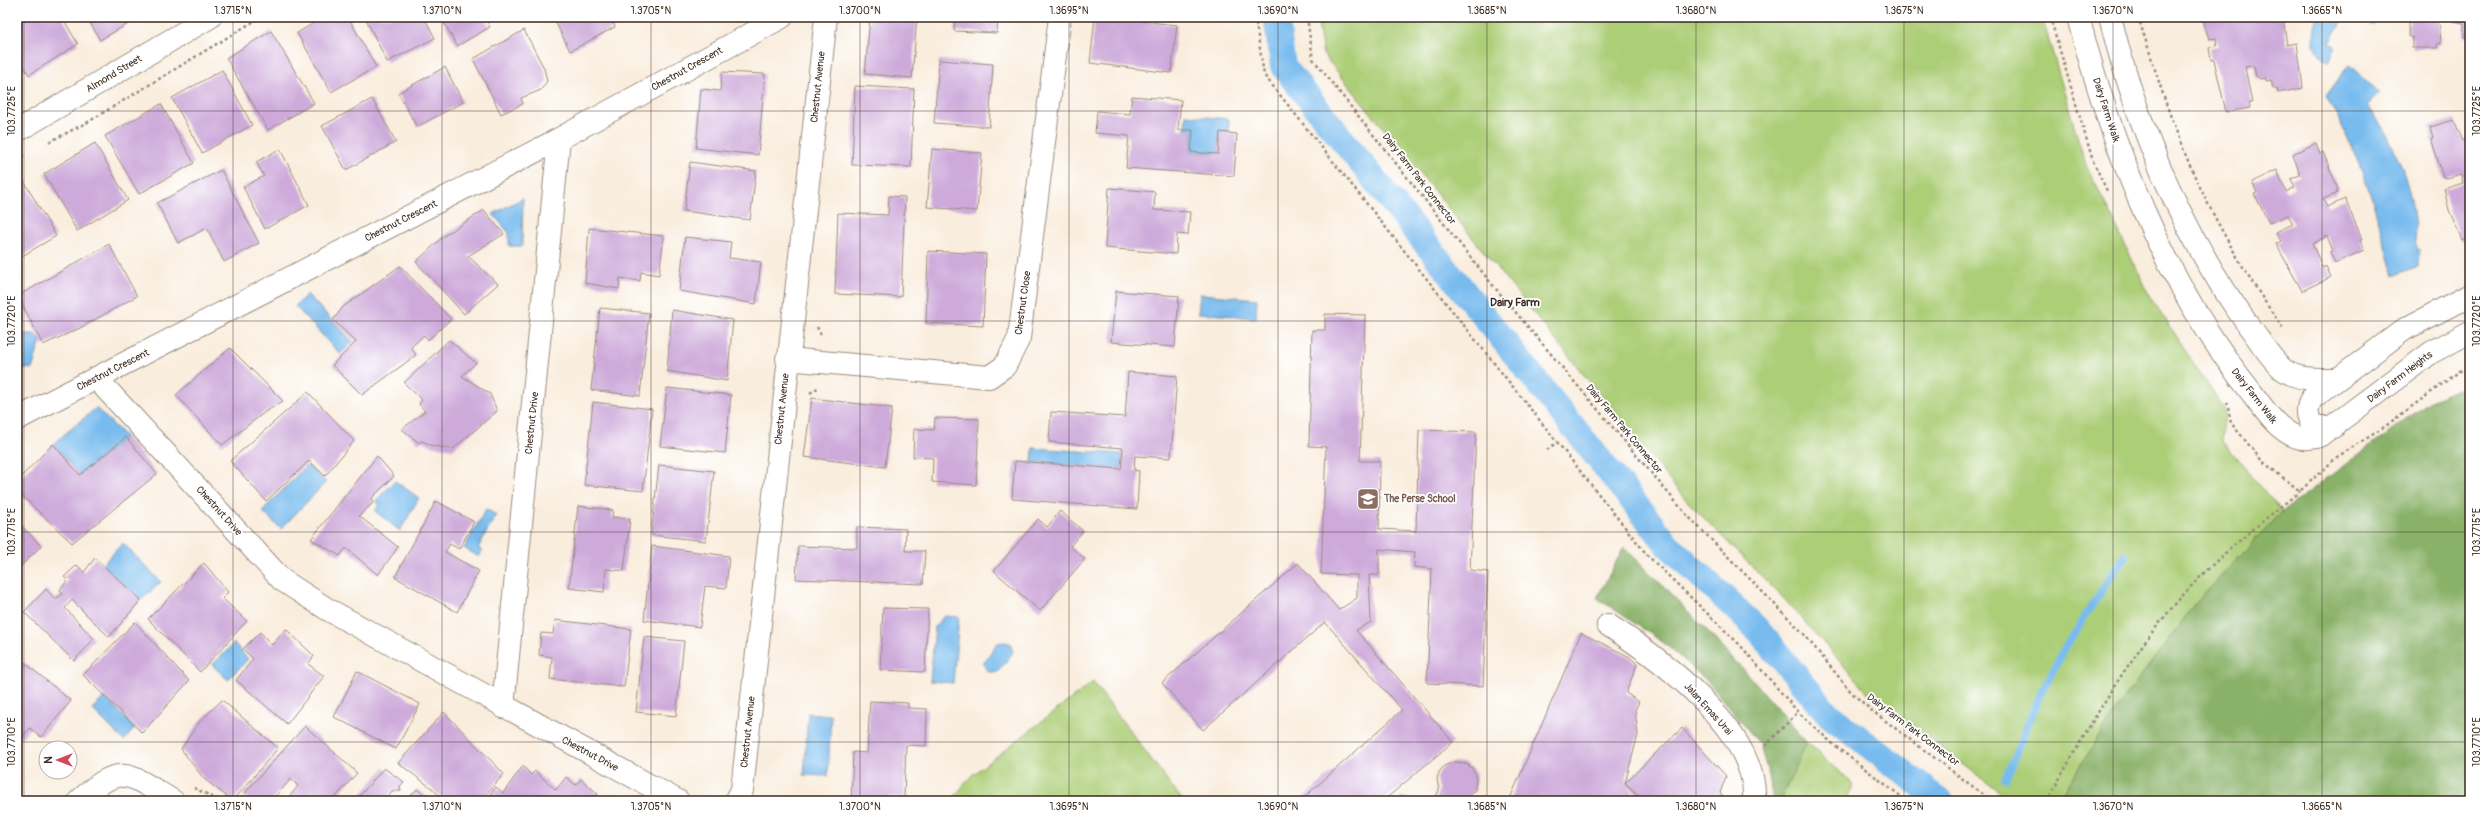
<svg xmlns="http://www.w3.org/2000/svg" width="2487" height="818" viewBox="0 0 2487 818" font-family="Pangolin,sans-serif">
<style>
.green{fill:#acce77;stroke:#747c4a}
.forest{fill:#89b168;stroke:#626e43}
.water{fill:#78bbee;stroke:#5a7286}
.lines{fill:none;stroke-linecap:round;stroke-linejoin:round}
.stream{stroke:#78bbee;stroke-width:8}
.canal{stroke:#78bbee;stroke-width:26}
.building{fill:#ceaada}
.minor-casing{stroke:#9a8c7e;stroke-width:24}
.path{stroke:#9a8c7e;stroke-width:2.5;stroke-dasharray:3 3;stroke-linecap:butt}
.minor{stroke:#fff;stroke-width:22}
.ticks{fill:none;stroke:#3b2a1e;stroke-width:1;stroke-opacity:0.45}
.labels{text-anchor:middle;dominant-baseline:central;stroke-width:3.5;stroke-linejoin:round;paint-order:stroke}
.street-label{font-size:10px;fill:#3b2a1e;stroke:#fff}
.education-label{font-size:10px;font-weight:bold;fill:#785e54;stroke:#fff;text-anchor:start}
.neighbourhood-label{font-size:11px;font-weight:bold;fill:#3b2a1e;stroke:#fff}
.neatline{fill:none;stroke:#3b2a1e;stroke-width:1.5}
.ticks-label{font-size:10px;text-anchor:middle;fill:#3b2a1e}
</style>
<rect width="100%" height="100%" fill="#fff"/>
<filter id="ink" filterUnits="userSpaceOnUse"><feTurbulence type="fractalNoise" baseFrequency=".025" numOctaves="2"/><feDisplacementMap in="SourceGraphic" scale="8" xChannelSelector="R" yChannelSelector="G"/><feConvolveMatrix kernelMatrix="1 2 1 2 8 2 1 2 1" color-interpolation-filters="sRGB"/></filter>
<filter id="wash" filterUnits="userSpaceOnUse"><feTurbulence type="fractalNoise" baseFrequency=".012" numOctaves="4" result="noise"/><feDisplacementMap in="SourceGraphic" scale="16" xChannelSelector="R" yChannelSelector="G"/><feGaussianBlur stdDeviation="0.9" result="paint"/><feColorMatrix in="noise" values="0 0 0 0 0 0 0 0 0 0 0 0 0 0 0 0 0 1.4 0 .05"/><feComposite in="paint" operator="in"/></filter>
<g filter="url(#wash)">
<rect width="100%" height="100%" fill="#f9eddd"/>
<!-- green -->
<path class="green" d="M 1317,17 L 2042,17 L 2085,162 L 2150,297 L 2225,411 L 2222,440 L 2282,512 L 2196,603 L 2117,708 L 2058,801 L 2012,801 L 1868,693 L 1786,601 L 1684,498 L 1323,54 Z
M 1093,682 L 1183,801 L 951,801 L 972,775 Z
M 1807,743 L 1854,785 L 1845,801 L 1780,801 Z"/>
<!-- forest -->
<path class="forest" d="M 2463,387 L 2470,403 L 2470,801 L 2058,801 L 2117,708 L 2196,603 L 2282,512 L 2430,401 Z
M 1624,547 C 1688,610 1750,674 1807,743 L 1780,801 L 1773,801 L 1769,776 L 1759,743 L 1706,680 L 1664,643 L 1597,598 Z"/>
<!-- water -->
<path class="water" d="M 2317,17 L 2377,17 L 2374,25 L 2343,18 L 2329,43 L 2336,46 L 2329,62 C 2310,50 2313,37 2317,17 Z
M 2349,65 L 2380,93 L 2368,105 C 2401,151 2414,193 2417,250 L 2419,249 L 2418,266 L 2394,276 C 2378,213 2359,153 2326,96 Z
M 1186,115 L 1229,119 L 1228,133 L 1220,132 L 1218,154 L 1191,152 L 1193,131 L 1185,130 Z
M 523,198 L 522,246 L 509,246 L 509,233 L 493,214 Z
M 307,294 L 353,342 L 340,354 L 295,306 Z
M 1200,294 L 1257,299 L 1256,318 L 1198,313 Z
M 24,334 L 34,334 L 41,340 L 32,369 L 22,368 L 17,363 Z
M 96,408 L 126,437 L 80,475 L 53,444 Z
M 1033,448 L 1122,454 L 1121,469 L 1032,462 Z
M 307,465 L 326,482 L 281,529 L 262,511 Z
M 395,481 L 419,498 L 400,531 L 375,511 L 379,505 L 376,500 Z
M 486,509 L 496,515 L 478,548 L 482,551 L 479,557 L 464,548 Z
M 123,543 L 161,582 L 141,600 L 102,565 Z
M 944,616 L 959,617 L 953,683 L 930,681 L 935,626 Z
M 1004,642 L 1010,643 L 1013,652 L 998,672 L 988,672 L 983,664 L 997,643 Z
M 234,643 L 248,659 L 228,680 L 212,665 Z
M 104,697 L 135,728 L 124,741 L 92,709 Z
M 808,713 L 831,715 L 828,776 L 804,775 Z"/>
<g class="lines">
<!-- stream -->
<path class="stream" d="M 2005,779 L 2042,690 L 2072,636 L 2125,556"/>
<!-- canal -->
<path class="canal" d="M 1276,17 L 1283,66 L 1668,545 L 1757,629 L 1829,715 L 1941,801"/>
</g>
<g id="blocks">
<!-- building -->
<path class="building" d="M 17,17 L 62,17 L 78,44 L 29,75 L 17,55 Z
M 87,17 L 140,17 L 100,40 Z
M 324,17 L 348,17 L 376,67 L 331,92 L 297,33 Z
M 365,17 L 424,17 L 435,38 L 387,62 Z
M 441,17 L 484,17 L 490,27 L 457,46 Z
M 553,17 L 610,17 L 615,27 L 570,51 Z
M 870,17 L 917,17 L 912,78 L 865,74 Z
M 955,17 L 998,17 L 997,33 L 954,31 Z
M 1095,17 L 1141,17 L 1141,21 L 1177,25 L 1171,73 L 1090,63 Z
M 2202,17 L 2283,17 L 2287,45 L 2297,43 L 2303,88 L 2278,93 L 2277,88 L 2273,88 L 2271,80 L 2266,81 L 2266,78 L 2260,79 L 2256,77 L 2254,66 L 2245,67 L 2252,103 L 2249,103 L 2250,108 L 2226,112 L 2214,60 L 2211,60 L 2209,48 L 2217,46 L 2216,38 L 2209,39 Z
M 2409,17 L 2439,17 L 2441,43 L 2437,43 L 2437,48 L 2412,48 L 2412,37 L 2409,37 Z
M 2448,17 L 2470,17 L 2470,37 L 2464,37 L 2464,23 L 2452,21 Z
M 524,30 L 544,68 L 547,81 L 541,90 L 521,98 L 523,104 L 501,114 L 473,59 Z
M 271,31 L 314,103 L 268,130 L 226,58 Z
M 939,60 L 993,64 L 989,127 L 934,123 Z
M 445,67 L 463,102 L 417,127 L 398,93 Z
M 222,70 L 252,125 L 202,153 L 172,98 Z
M 722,72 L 765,74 L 758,155 L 696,148 L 701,89 L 720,91 Z
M 855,86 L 914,89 L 911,167 L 852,165 Z
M 1132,96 L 1181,100 L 1178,130 L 1193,130 L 1191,152 L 1218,154 L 1220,132 L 1237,134 L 1234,176 L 1126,168 L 1129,136 L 1095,133 L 1097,111 L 1130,114 Z
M 372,99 L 396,142 L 346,170 L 322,126 Z
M 161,104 L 194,163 L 139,194 L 105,136 Z
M 2454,120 L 2463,141 L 2470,138 L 2470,237 L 2462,240 L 2449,210 L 2444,189 L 2463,183 L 2461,174 L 2447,178 L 2443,177 L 2431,138 L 2433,138 L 2430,127 Z
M 95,143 L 128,200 L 77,231 L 44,174 Z
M 2316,143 L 2320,154 L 2323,152 L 2338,189 L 2336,194 L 2323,199 L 2327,207 L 2345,199 L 2362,239 L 2360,240 L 2364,250 L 2335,263 L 2330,252 L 2333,251 L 2327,236 L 2312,244 L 2323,268 L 2326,266 L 2331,277 L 2302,291 L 2276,244 L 2281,241 L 2276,232 L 2293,224 L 2288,215 L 2269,223 L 2254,193 L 2257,192 L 2252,182 L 2277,170 L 2286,192 L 2295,187 L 2291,179 L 2300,175 L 2293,154 Z
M 280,149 L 309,205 L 265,229 L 243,187 L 264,176 L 256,162 Z
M 932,149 L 982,153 L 977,211 L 927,207 Z
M 690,162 L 756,171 L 750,220 L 684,211 Z
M 221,170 L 259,243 L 224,262 L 207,228 L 178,243 L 157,203 Z
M 22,178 L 56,236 L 17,259 L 17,181 Z
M 1109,188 L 1155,192 L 1154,210 L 1190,212 L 1188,235 L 1177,234 L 1176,254 L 1105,248 Z
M 889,196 L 905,197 L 901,297 L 835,294 L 838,213 L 888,215 Z
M 484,210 L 504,234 L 468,256 L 498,284 L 464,314 L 416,262 L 445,235 Z
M 589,228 L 664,236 L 659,275 L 641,272 L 640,281 L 620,278 L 619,289 L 585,283 Z
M 685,237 L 731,242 L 729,258 L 761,262 L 756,304 L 679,291 Z
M 109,244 L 137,296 L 80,328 L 43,345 L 18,296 Z
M 928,251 L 986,254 L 983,326 L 926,323 Z
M 400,266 L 451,319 L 428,340 L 424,335 L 411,347 L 416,355 L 362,395 L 332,365 L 356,342 L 333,320 L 343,307 Z
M 1116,291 L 1179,296 L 1175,347 L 1111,342 Z
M 600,308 L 649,313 L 640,396 L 591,390 Z
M 672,310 L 733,320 L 727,381 L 667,371 Z
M 1325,314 L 1365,315 L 1360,461 L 1380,461 L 1379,529 L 1416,531 L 1419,430 L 1476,432 L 1470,570 L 1488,572 L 1483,686 L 1427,683 L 1432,569 L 1414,567 L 1415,552 L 1379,549 L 1379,575 L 1369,575 L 1371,622 L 1356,630 L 1453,742 L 1383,801 L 1300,801 L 1402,710 L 1325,622 L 1203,730 L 1162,683 L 1298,563 L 1339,610 L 1357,598 L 1357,575 L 1321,574 L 1326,447 L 1309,446 L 1312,330 L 1325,330 Z
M 449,340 L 476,363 L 462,376 L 490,394 L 497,411 L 453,449 L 433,446 L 422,441 L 419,443 L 402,429 L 425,411 L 419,404 L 422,400 L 404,383 Z
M 230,348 L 283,401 L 265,412 L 222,445 L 176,395 Z
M 1128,372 L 1177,376 L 1171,458 L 1135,456 L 1134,470 L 1139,471 L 1137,509 L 1012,499 L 1015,461 L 1121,469 L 1123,448 L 1049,442 L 1051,412 L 1125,417 Z
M 667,388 L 731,395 L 725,453 L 660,446 Z
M 308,392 L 354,441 L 325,476 L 309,461 L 266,501 L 230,461 Z
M 812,398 L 892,408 L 885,467 L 804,457 Z
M 593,402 L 652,409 L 643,491 L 584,485 Z
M 935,418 L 979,419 L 976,485 L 932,482 L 933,458 L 913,457 L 914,429 L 934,430 Z
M 126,437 L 157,474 L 72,543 L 17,491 L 17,481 L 53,444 L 80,475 Z
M 377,456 L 394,476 L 372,498 L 374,502 L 359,516 L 398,547 L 378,575 L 346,548 L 340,556 L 311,539 Z
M 659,465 L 714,471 L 706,541 L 651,535 Z
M 436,501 L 474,522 L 459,549 L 450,544 L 445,552 L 479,571 L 457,612 L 395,577 Z
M 578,506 L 613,510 L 612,517 L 630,519 L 624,571 L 606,569 L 604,592 L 569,588 Z
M 1060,511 L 1083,531 L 1070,546 L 1085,559 L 1040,611 L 994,571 L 1038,519 L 1047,527 Z
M 17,521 L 41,546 L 17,570 Z
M 857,527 L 906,529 L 905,551 L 925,551 L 923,584 L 796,579 L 798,546 L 857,548 Z
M 652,546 L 729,556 L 726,588 L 705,586 L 700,627 L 644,620 Z
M 95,558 L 141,600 L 109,637 L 72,600 L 65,608 L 94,639 L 74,661 L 24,612 L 46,589 L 55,599 L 63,594 L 60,590 L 68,580 L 64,577 L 77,565 L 84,572 Z
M 204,563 L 228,592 L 222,598 L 247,621 L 200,672 L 148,619 Z
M 883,608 L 928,609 L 925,672 L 880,670 Z
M 555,620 L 631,629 L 624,687 L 550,679 L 552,657 L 539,655 L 541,633 L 553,634 Z
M 135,622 L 189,681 L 142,733 L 83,675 Z
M 286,629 L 314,656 L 308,664 L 324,676 L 287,724 L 236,680 L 253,659 L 243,649 L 260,632 L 272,645 Z
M 1581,633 L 1630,657 L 1637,664 L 1626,693 L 1639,702 L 1635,710 L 1638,735 L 1625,783 L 1641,801 L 1509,801 Z
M 644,637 L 684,641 L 676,716 L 636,712 Z
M 24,662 L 71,701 L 41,737 L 30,728 L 17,743 L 17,670 Z
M 357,671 L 420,704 L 396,749 L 334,717 Z
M 222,700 L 278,748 L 233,801 L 204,779 L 181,749 L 199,722 Z
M 870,701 L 908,703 L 908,708 L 927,709 L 926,746 L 906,745 L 904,798 L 890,797 L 890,801 L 851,801 L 853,752 L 867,753 Z
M 444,712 L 504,774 L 480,801 L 444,801 L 433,789 L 398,763 Z
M 305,726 L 357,773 L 332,801 L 286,801 L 298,786 L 291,779 L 271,801 L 250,801 L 243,795 Z
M 1682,728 L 1726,776 L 1720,793 L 1726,801 L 1646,801 L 1625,783 Z
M 1454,762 L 1464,763 L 1471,767 L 1476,775 L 1475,790 L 1464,800 L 1434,801 L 1439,790 L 1437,779 L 1439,772 L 1444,766 Z
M 523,766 L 531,775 L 535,771 L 556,790 L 566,777 L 576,785 L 581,779 L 598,794 L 592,801 L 484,801 L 496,787 L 503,793 Z
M 384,768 L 404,782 L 400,786 L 401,791 L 392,791 L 384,801 L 355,801 Z
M 417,789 L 433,801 L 406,801 Z
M 1401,796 L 1414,801 L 1399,801 Z"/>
</g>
</g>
<g filter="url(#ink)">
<use href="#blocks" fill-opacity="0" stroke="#9a8c7e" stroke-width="1"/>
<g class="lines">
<!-- minor casing -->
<g class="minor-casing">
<path id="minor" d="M 2078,17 C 2113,150 2165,285 2252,393 C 2264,409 2277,430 2297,437 C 2302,439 2312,438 2318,437 L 2432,352 L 2470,332
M 2110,17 C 2137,127 2182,233 2248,325 C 2258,338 2272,361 2284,370 C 2299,381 2320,379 2337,379
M 17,131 L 210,17
M 787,359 L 989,377 L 1005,366 L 1019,338 L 1060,17
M 97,379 L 282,580 L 327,609 L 678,801
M 17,419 L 559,139 L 782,17
M 2334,427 L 2315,427 C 2306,418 2306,410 2311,399 L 2405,329 L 2470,295
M 1608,625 C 1660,658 1759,732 1754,801
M 503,707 L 559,139
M 79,801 C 122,761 128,774 173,801
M 736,801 L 742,790 L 826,17"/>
</g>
<!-- path -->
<path class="path" d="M 1255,17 L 1264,75 L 1648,556 L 1740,645 L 1798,712 L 1834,745 L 1907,801
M 1307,17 L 1313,59 L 1491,283 L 1686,514 L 1803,633 L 1851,692 L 1871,710 L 1992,801
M 2050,17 L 2093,161 L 2108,193
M 2138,17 C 2151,55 2162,95 2177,133 C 2203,203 2242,269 2284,330
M 49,142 L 88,122 L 261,17
M 17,159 L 24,155
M 817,327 L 822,337
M 810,393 L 819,387
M 2227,402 L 2231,423 L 2262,461 L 2300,491 L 2337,457 L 2380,430 L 2460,371 L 2470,368
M 1547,450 L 1557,442
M 1765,746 L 1798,712
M 194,788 L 221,801
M 702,798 L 713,799
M 2047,801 C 2088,728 2129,654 2186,592 C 2220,554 2261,523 2300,491"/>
<!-- minor -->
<use href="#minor" class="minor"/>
</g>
</g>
<!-- ticks -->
<path class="ticks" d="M 24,17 L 24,801M 233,17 L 233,801M 442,17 L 442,801M 651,17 L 651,801M 860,17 L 860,801M 1069,17 L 1069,801M 1278,17 L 1278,801M 1487,17 L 1487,801M 1696,17 L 1696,801M 1904,17 L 1904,801M 2113,17 L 2113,801M 2322,17 L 2322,801M 17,111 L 2470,111M 17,321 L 2470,321M 17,532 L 2470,532M 17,742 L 2470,742"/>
<!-- icons -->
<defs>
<g id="school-square" transform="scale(1.15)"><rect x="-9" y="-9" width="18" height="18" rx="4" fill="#8d6e63" stroke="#fff"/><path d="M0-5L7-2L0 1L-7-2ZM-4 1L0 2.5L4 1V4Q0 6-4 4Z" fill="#fff"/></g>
</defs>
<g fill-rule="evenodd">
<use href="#school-square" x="1368" y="499"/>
</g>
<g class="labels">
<!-- street labels -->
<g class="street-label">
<text transform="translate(687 69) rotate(-29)">Chestnut Crescent</text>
<text transform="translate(114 74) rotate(-31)">Almond Street</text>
<text transform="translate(818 87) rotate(-84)">Chestnut Avenue</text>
<text transform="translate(2106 110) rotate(72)">Dairy Farm Walk</text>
<text transform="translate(1419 179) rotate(52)">Dairy Farm Park Connector</text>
<text transform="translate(401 221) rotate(-27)">Chestnut Crescent</text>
<text transform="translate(1023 303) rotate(-82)">Chestnut Close</text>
<text transform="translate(113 370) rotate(-27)">Chestnut Crescent</text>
<text transform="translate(2400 377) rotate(-37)">Dairy Farm Heights</text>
<text transform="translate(2254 396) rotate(52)">Dairy Farm Walk</text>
<text transform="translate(782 409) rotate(-84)">Chestnut Avenue</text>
<text transform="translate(532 423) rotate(-84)">Chestnut Drive</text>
<text transform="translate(1624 429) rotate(50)">Dairy Farm Park Connector</text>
<text transform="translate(219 511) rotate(48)">Chestnut Drive</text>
<text transform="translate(1708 709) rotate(48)">Jalan Emas Urai</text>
<text transform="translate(1913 730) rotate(37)">Dairy Farm Park Connector</text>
<text transform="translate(748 732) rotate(-84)">Chestnut Avenue</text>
<text transform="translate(590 754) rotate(28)">Chestnut Drive</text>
</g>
<!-- education labels -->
<g class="education-label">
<text x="1384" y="499">The Perse School</text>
</g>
<!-- neighbourhood labels -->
<g class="neighbourhood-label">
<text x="1515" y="302">Dairy Farm</text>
</g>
</g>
<!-- margin -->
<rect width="2487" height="818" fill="none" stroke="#fff" stroke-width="44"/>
<!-- north arrow -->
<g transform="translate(58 760) rotate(270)"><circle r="19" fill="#ffffff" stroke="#b1aaa5"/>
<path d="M0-3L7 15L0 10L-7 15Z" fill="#d1495b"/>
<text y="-6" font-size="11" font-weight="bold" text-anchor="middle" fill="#3b2a1e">N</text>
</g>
<rect x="22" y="22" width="2443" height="774" class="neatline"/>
<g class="ticks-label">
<text x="233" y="14">1.3715°N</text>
<text x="442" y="14">1.3710°N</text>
<text x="651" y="14">1.3705°N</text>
<text x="860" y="14">1.3700°N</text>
<text x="1069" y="14">1.3695°N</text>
<text x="1278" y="14">1.3690°N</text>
<text x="1487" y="14">1.3685°N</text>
<text x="1696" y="14">1.3680°N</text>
<text x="1904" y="14">1.3675°N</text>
<text x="2113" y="14">1.3670°N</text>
<text x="2322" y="14">1.3665°N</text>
<text transform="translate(2476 111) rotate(-90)" y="4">103.7725°E</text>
<text transform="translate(11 111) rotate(-90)" y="4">103.7725°E</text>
<text transform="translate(2476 321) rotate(-90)" y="4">103.7720°E</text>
<text transform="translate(11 321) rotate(-90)" y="4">103.7720°E</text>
<text transform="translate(2476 532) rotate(-90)" y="4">103.7715°E</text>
<text transform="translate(11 532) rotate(-90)" y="4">103.7715°E</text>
<text transform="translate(2476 742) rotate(-90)" y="4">103.7710°E</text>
<text transform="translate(11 742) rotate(-90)" y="4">103.7710°E</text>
<text x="233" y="810">1.3715°N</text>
<text x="442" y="810">1.3710°N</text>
<text x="651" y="810">1.3705°N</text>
<text x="860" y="810">1.3700°N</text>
<text x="1069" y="810">1.3695°N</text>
<text x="1278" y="810">1.3690°N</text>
<text x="1487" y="810">1.3685°N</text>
<text x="1696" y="810">1.3680°N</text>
<text x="1904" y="810">1.3675°N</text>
<text x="2113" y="810">1.3670°N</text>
<text x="2322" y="810">1.3665°N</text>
</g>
</svg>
